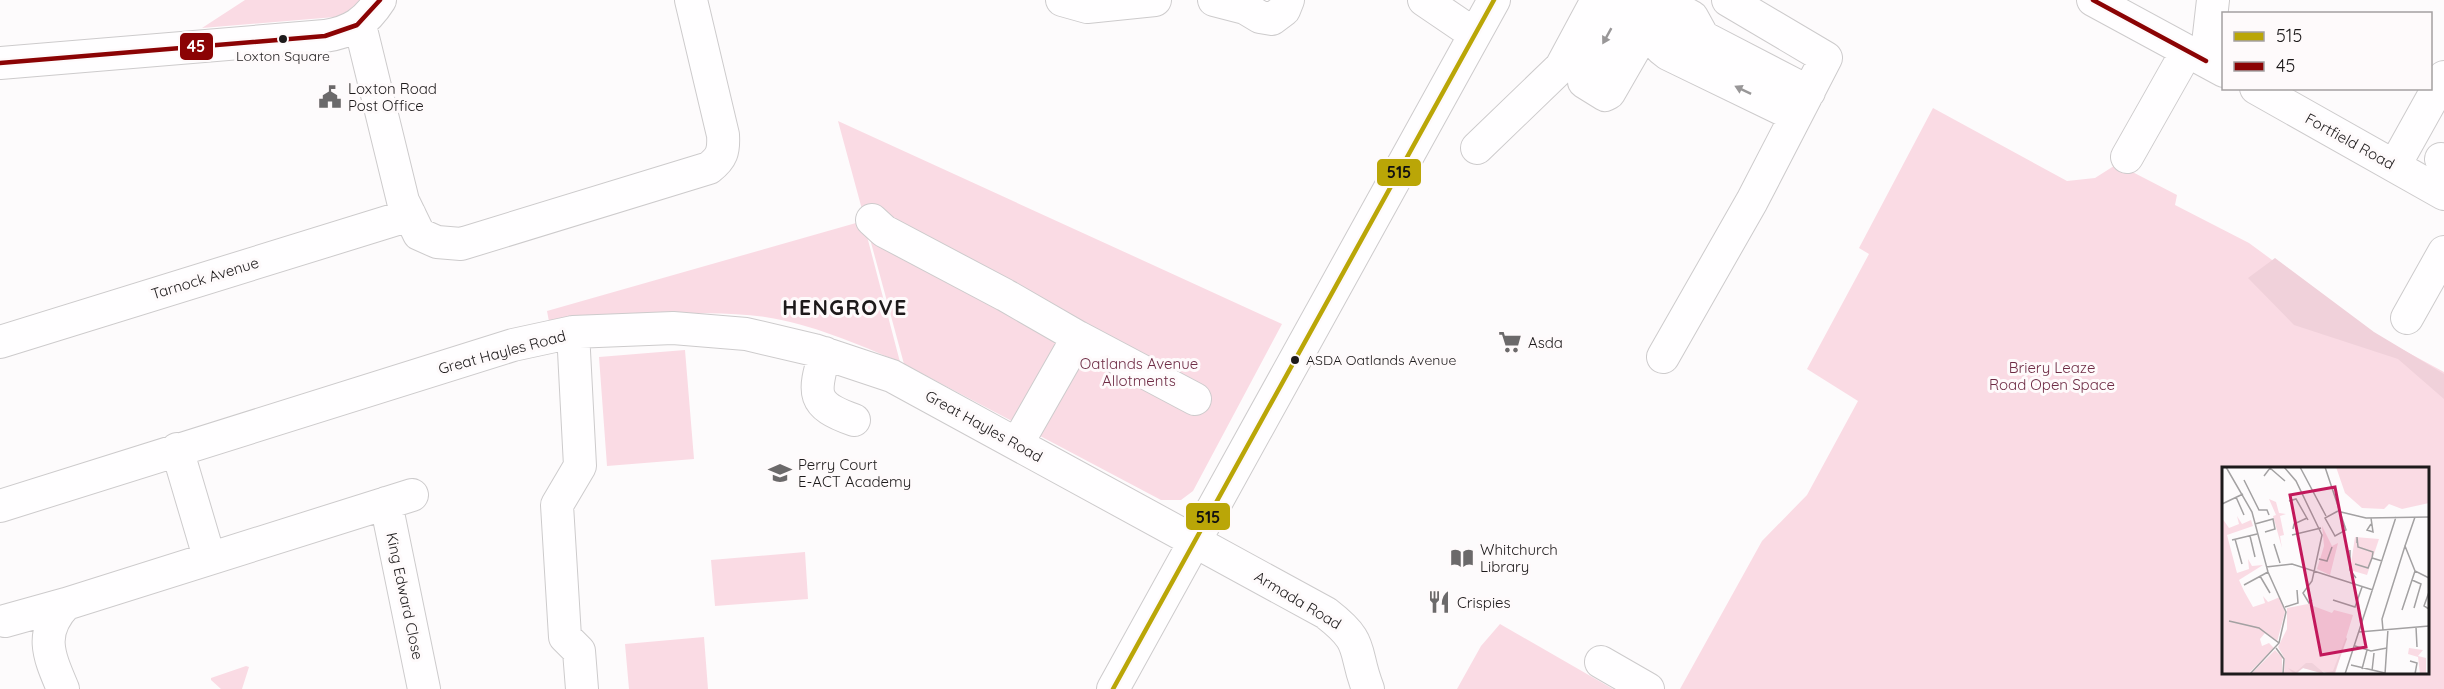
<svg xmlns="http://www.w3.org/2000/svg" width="2444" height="689" viewBox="0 0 2444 689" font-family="Quicksand,sans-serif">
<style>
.green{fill:#fadbe4;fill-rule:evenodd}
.forest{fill:#f0d1da}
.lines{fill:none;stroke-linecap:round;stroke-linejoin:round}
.minor-casing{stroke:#cdcbcc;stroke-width:34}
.minor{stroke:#fffeff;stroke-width:32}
.bus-1-casing{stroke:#fefafb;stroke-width:9}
.bus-2-casing{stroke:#fefafb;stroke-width:9}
.bus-1{stroke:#baa607;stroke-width:4.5}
.bus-2{stroke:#8b0304;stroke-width:4.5}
.oneway{fill:#999798}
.bus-dot{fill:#1d1a1b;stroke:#fefafb;stroke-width:2}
.labels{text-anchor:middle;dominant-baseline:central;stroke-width:6;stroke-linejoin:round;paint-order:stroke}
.bus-label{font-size:14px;fill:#1d1a1b;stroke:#fefafb}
.poi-label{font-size:15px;fill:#1d1a1b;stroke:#fefafb;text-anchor:start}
.street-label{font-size:15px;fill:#1d1a1b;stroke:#fefafb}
.park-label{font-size:15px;fill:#6e2c45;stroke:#fefafb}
.district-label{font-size:21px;font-weight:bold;letter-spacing:1.5px;fill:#1d1a1b;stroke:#fefafb}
.inset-road{fill:none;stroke:#a3a1a2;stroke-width:1.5}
.view{fill:#c2185b;fill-opacity:0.15;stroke:#c2185b;stroke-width:3}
.inset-edge{fill:none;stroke:#1d1a1b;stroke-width:3}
.line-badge{stroke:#fefafb;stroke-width:2}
.badge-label{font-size:16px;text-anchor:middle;font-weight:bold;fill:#fff}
.pale-badge-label{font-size:16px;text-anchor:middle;font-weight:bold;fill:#111}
</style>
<rect width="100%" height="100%" fill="#fdfbfc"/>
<!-- green -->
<path class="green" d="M 245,0 L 360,0 L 347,13 L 335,17 L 202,28 Z
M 1933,108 L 2067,181 L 2095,178 L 2117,164 L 2177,195 L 2175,205 L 2249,243 L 2370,332 L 2444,372 L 2444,689 L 1680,689 L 1762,541 L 1807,495 L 1858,401 L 1807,369 L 1869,254 L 1859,248 ZM 2224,468 L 2428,468 L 2428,672 L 2224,672 Z
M 838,121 L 1282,324 L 1193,491 L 1181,500 L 1161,500 L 904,364 Z
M 863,221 L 900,362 C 857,344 812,324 765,317 C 695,307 619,318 551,332 L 547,311 Z
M 685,350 L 694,459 L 607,466 L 599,357 Z
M 805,552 L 808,599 L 715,606 L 711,560 Z
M 1500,624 L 1613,689 L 1457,689 L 1481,646 Z
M 704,637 L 708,689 L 629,689 L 625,644 Z
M 246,666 L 249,667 L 242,689 L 221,689 L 211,680 L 211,678 Z"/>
<!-- forest -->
<path class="forest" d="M 2275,258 L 2374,332 L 2444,374 L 2444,399 L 2398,359 L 2294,325 L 2248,278 Z"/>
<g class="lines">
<!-- minor casing -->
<g class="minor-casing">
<path id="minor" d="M 1062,0 L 1087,7 L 1155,0
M 1214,0 L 1245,8 L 1260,17 L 1272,19 L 1284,10 L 1288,0
M 1424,0 L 1474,34
M 1661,0 L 1692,17 L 1703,37
M 2093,0 L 2224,71
M 1649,10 C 1647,31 1650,41 1668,54 L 1796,116
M 1648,18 L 1682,38 L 1703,37 L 1809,92
M 360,25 L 403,201 L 419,234 L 437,242 L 461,244 L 709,168 C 722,158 724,151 723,135 L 691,0
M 1647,27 L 1609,93 L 1605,95 L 1584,82 L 1585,76 L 1621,10 L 1649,3 L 1647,0
M 2206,61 L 2213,0
M 0,63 L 325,36 C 351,32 366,22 380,0
M 2256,88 L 2444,194
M 1477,148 L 1561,67 L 1597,0
M 2127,157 L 2187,51
M 2441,159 L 2444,161
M 2395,165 L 2444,77
M 872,220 L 884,231 L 1005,295 L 1078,337 L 1017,444
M 2407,318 L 2444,252
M 573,332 L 580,466 L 557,505 L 565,637 L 579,651 L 582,689
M 1078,337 L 1195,399
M 0,342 L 410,215
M 825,353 C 813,394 811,405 854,420
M 1663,357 L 1752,201 L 1826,58 L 1728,0
M 177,449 L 209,557
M 386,503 L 424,689
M 0,506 L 513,345 L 573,332 L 673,328 L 746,334 L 814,350 L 892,376 L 1326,613 C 1366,644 1352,648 1368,689
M 5,621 L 66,604
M 1601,662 L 1648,689
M 63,689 C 49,656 38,633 66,604 L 412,495
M 1113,689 L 1494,0"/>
</g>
<!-- minor -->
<use href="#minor" class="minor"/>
<!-- bus-1 casing -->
<g class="bus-1-casing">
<path id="bus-1" d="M 1113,689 L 1494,0"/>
</g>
<!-- bus-2 casing -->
<g class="bus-2-casing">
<path id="bus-2" d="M 2093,0 L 2206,61
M 0,63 L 325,36 L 357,25 L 380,0"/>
</g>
<!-- bus-1 -->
<use href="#bus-1" class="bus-1"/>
<!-- bus-2 -->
<use href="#bus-2" class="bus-2"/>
</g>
<!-- one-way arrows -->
<defs><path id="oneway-solid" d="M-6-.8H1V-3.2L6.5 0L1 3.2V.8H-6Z" transform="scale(1.5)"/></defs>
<g class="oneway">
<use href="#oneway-solid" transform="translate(1607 36) rotate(119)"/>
<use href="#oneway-solid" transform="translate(1743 90) rotate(-154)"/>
</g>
<!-- icons -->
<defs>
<g id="civic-bare" transform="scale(1.8)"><path d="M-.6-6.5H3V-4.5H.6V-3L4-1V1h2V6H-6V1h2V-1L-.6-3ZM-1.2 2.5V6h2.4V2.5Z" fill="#6b696a" stroke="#fefafb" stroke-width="2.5" paint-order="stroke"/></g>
<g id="supermarket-bare" transform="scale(1.8)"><path d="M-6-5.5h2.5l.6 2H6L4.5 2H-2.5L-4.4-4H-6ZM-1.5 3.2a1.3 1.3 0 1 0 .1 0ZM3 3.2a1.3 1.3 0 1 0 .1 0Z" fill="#6b696a" stroke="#fefafb" stroke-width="2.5" paint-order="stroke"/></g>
<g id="school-bare" transform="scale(1.8)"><path d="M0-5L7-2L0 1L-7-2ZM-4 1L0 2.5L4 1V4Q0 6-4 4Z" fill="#6b696a" stroke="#fefafb" stroke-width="2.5" paint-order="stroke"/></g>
<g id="library-bare" transform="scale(1.8)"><path d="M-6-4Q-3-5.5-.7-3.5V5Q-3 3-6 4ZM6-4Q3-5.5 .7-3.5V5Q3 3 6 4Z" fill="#6b696a" stroke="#fefafb" stroke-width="2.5" paint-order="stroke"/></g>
<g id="restaurant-bare" transform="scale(1.8)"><path d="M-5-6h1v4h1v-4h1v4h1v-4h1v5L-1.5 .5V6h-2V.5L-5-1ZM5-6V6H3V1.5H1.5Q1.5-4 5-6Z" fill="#6b696a" stroke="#fefafb" stroke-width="2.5" paint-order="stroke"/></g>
</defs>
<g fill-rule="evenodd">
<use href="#civic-bare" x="330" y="97"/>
<use href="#supermarket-bare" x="1510" y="342"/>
<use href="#school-bare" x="780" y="473"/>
<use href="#library-bare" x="1462" y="558"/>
<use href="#restaurant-bare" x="1439" y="602"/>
</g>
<!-- markers -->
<g class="bus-dot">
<circle cx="283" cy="39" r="5"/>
<circle cx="1295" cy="360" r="5"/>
</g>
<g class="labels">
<!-- bus labels -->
<g class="bus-label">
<text x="283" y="56">Loxton Square</text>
<text x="1306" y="360" text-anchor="start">ASDA Oatlands Avenue</text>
</g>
<!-- poi labels -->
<g class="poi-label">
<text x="348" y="88">Loxton Road<tspan x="348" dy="17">Post Office</tspan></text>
<text x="1528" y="342">Asda</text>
<text x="798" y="464">Perry Court<tspan x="798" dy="17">E-ACT Academy</tspan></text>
<text x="1480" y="549">Whitchurch<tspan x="1480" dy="17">Library</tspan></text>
<text x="1457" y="602">Crispies</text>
</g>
<!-- street labels -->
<g class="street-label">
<text transform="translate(2350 141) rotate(29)">Fortfield Road</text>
<text transform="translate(205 278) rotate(-17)">Tarnock Avenue</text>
<text transform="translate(502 352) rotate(-15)">Great Hayles Road</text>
<text transform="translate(984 426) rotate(29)">Great Hayles Road</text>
<text transform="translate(405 596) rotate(78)">King Edward Close</text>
<text transform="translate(1298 600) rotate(31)">Armada Road</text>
</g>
<!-- park labels -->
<g class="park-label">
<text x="1139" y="363">Oatlands Avenue<tspan x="1139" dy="17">Allotments</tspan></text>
<text x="2052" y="367">Briery Leaze<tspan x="2052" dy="17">Road Open Space</tspan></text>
</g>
<!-- district labels -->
<g class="district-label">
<text x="845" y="307">HENGROVE</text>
</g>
</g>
<!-- overview -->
<g transform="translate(2222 467)">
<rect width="207" height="207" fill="#fdfbfc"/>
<path d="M 114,0 L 207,0 L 207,36 L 180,42 L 167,37 L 162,42 L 140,41 L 123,26 ZM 47,32 L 54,35 L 57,46 L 64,47 L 58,49 L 62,68 L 58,69 L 60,81 L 51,49 L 54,48 ZM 15,49 L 20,57 L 29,53 L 31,59 L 5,68 L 15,106 L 27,102 L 26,92 L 30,99 L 41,98 L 17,113 L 22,124 L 31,140 L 43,136 L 41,129 L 46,135 L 58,130 L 63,145 L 55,175 L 43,166 L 38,172 L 40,179 L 47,176 L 52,181 L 26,207 L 0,207 L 0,51 L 7,61 L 17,57 ZM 100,59 L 110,79 L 116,76 L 108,108 L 95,102 L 102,79 ZM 133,70 L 157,72 L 145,108 L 128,103 ZM 86,137 L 110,146 L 112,143 L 131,148 L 113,207 L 81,201 L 74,207 L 62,207 L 63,192 L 56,180 L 65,162 L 65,141 ZM 187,181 L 201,183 L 196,189 L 204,191 L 204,207 L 198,207 L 196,190 L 186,187 ZM 53,183 L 60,190 L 60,207 L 29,207 Z" fill="#fadbe4"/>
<path d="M 124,170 L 125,172 L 112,207 L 102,207 L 81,201 L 72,207 L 66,201 L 74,205 L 84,196 L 90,196 L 102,206 L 111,204 Z" fill="#f0d1da"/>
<path class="inset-road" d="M 4,0 L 30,45 L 46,105 L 64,145 L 57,176 L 28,207M 62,0 L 74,14 L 100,68 L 90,114 L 81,126 L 87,136 L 90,133M 78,0 L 104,49M 103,0 L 124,63 L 113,69 L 103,51 L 116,44M 42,9 L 48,1 L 63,14M 22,13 L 37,43 L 45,43 L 47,48M 14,30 L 22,48M 67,34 L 74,32 L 86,53M 0,37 L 21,27M 119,45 L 144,51 L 207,50M 193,50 L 183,79 L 193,104 L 207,111M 33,57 L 51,52 L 53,62 L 43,65M 149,57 L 145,63 L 151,65 L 149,51M 71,62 L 72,57 L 85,51M 70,68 L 99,61M 28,69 L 33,90M 13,72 L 20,97M 10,73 L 35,67M 135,76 L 135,70 L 136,80 L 151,85 L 150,91M 52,77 L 58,96M 128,83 L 128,103 L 134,111M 97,92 L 105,94 L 110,80M 133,97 L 146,101 L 150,91 L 160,94M 44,100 L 70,97 L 151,123M 38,109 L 48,126M 190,113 L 199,117 L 192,141M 22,118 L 46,105M 207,125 L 202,139 L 207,142M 111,133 L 133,140 L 140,120M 63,140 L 76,136 L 75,123M 180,143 L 193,104M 7,154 L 37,161 L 57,176M 194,160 L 195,180M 161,163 L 160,152 L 183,79M 137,165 L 207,159M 133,179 L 149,184 L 165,181M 54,181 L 62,192 L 61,207M 188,194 L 195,196 L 193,207M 129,198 L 163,206M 140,202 L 145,183M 150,204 L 152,186M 123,207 L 174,50M 163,207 L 166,162"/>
<path class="view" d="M 113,20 L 144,180 L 99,188 L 68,28 Z"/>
<rect width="207" height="207" class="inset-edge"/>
</g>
<g class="line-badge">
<rect x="179" y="32" width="35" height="29" rx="6" fill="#8b0304"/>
<rect x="1376" y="158" width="46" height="29" rx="6" fill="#baa607"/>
<rect x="1185" y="502" width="46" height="29" rx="6" fill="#baa607"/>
</g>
<g class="badge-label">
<text x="196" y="52">45</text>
</g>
<g class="pale-badge-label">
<text x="1399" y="178">515</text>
<text x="1208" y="523">515</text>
</g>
<!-- legend -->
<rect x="2222" y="12" width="210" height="78" fill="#fefafb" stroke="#a4a0a1" stroke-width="1.5"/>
<rect x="2234" y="32" width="30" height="9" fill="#baa607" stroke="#a4a0a1" stroke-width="1.5"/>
<text x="2276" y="42" font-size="18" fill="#1d1a1b">515</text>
<rect x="2234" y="62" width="30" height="9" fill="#8b0304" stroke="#a4a0a1" stroke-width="1.5"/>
<text x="2276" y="72" font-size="18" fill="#1d1a1b">45</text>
</svg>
